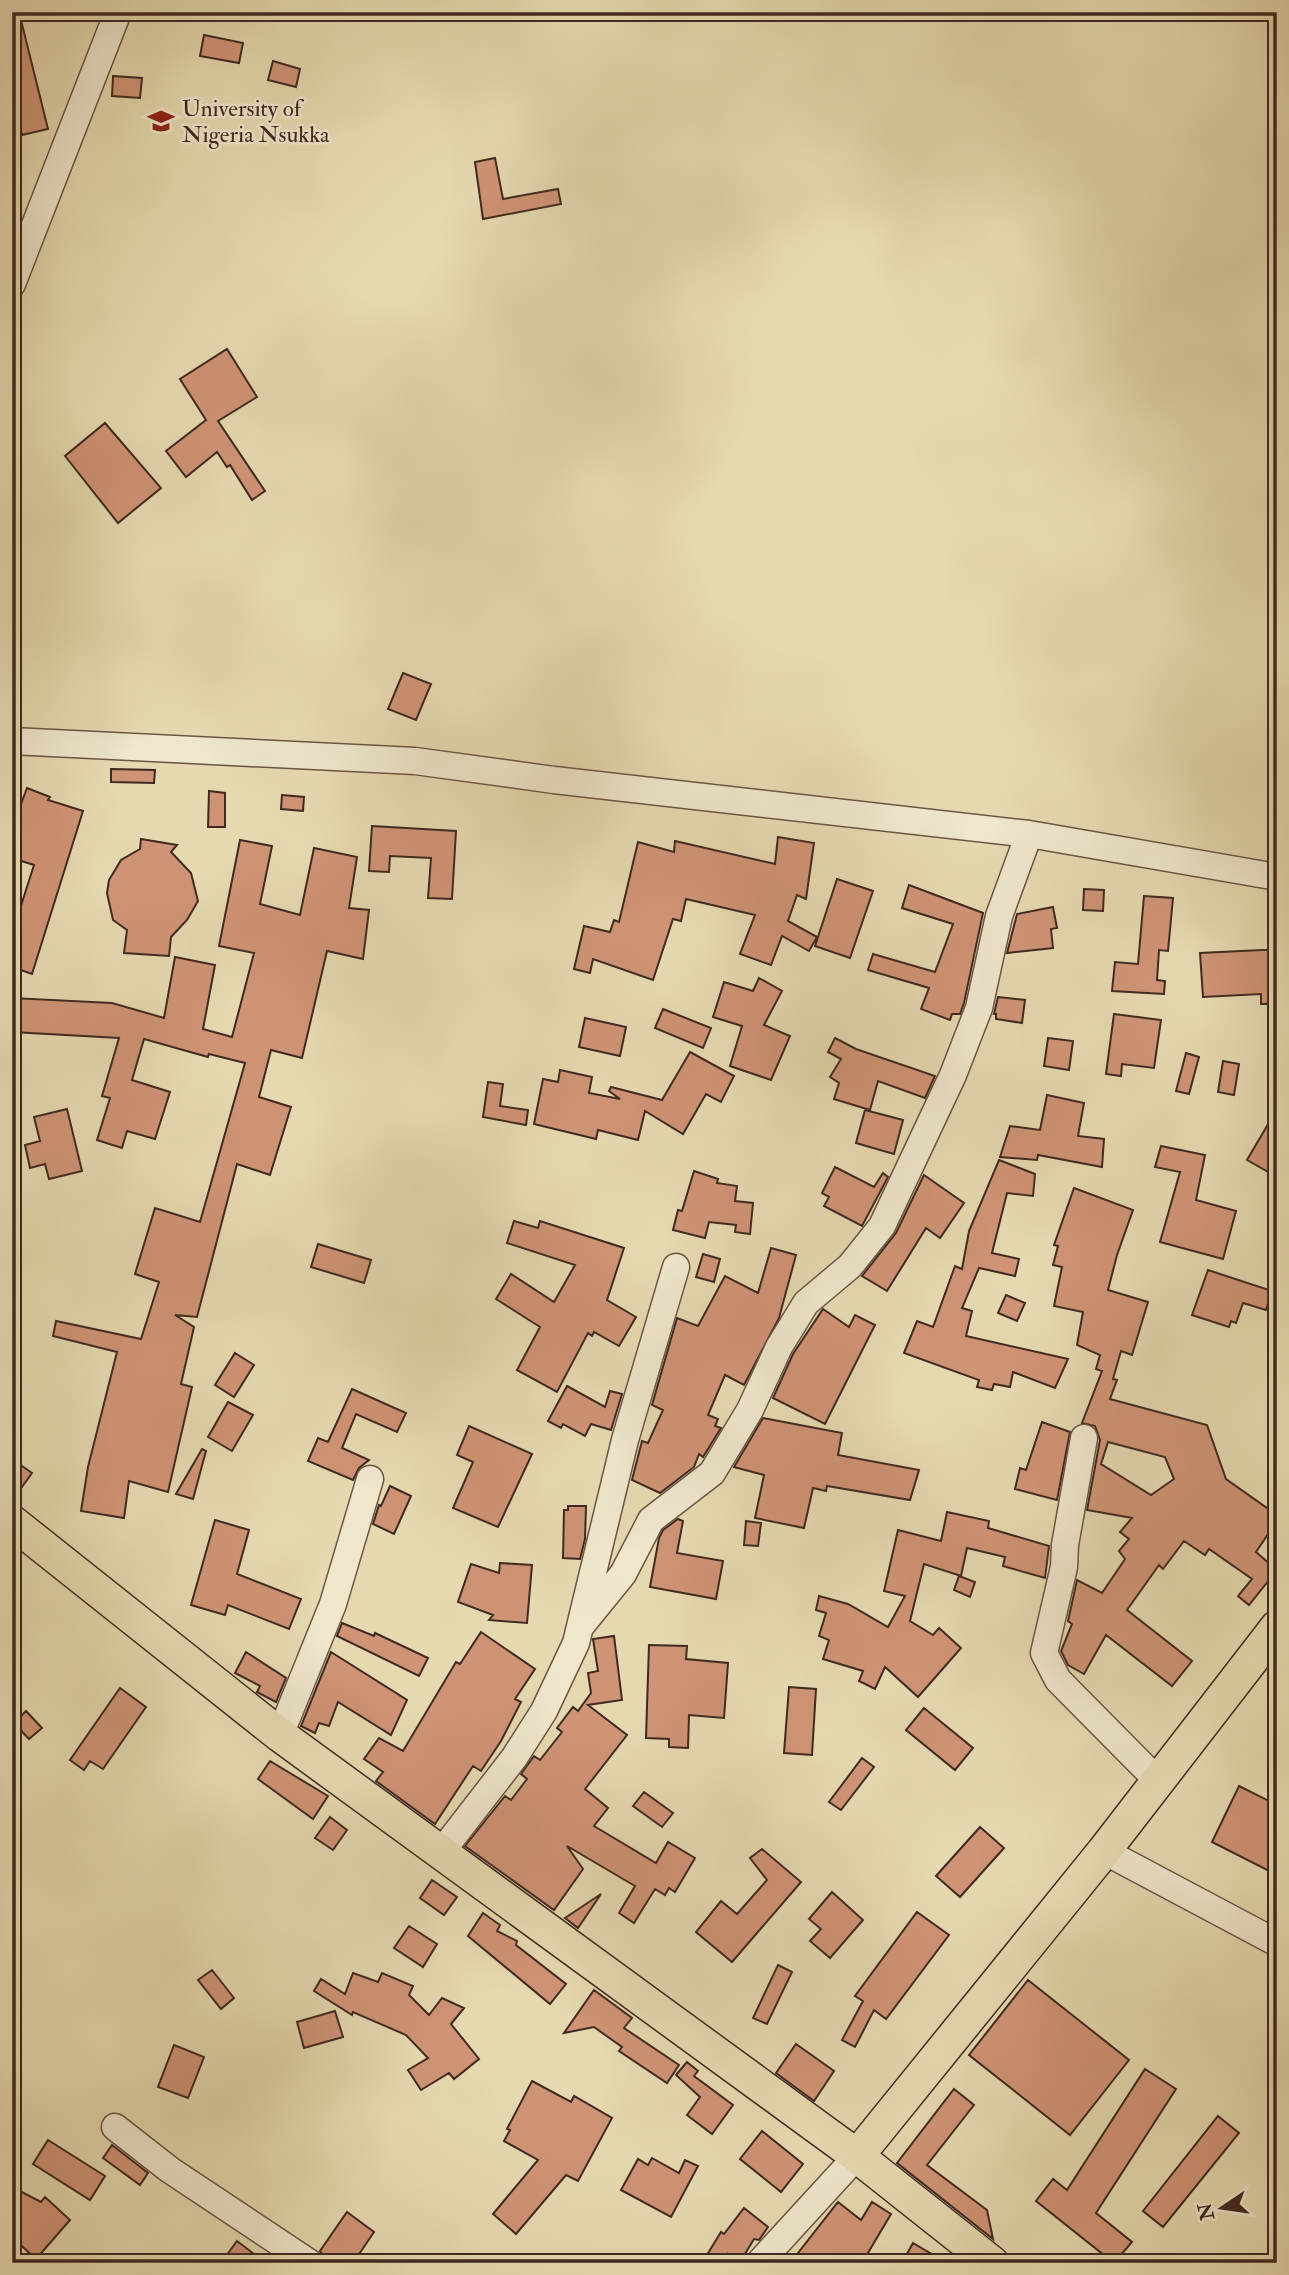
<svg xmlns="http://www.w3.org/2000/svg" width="1289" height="2275" viewBox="0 0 1289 2275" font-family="'IM FELL Double Pica',serif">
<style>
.building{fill:#cf9476;stroke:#402920;stroke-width:2;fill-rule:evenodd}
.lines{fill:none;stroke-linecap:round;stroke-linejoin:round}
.minor-casing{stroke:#6a5544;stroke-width:29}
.major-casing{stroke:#402920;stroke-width:36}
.minor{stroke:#efe6cc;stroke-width:26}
.major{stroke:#e6d9b0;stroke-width:33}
.labels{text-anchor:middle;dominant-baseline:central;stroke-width:5;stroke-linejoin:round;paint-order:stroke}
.poi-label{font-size:23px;fill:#402920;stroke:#efe6cc;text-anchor:start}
</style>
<rect width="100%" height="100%" fill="#e6d9b0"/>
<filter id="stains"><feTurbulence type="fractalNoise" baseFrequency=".00286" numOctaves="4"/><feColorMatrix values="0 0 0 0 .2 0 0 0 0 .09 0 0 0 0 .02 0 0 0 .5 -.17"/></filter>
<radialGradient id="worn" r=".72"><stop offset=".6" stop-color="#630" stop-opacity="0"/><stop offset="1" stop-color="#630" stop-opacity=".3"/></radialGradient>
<!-- building -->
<path class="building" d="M 12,12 L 19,12 L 48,129 L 22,135 L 15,108 L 12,109 Z
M 204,35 L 243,43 L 239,63 L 200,56 Z
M 273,61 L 300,69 L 296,87 L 268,80 Z
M 113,76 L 142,78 L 140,98 L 112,96 Z
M 495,158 L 503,199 L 558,189 L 561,204 L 483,219 L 475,162 Z
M 227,349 L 257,397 L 218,421 L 265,491 L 252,500 L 230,465 L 227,467 L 217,452 L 186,477 L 166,451 L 206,420 L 180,379 Z
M 105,423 L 161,488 L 118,523 L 65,456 Z
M 403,673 L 431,684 L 416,720 L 388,709 Z
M 111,769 L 155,770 L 154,783 L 111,782 Z
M 27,788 L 50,797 L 48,800 L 83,811 L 32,974 L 12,967 L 12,934 L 34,865 L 12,858 L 12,810 L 18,812 Z
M 209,791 L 225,793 L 225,827 L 208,827 Z
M 282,795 L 304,797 L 303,811 L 281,809 Z
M 372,826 L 456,831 L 452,899 L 428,898 L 431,858 L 390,856 L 389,872 L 369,871 Z
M 778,837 L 814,843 L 806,899 L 797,895 L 788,921 L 817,937 L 809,951 L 782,936 L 771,965 L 740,954 L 755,915 L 686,899 L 681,921 L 673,919 L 653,980 L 593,959 L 590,973 L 574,969 L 584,926 L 610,932 L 614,920 L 619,922 L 638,842 L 674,852 L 675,841 L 775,864 Z
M 141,839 L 177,845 L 171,852 L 191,873 L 198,901 L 187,920 L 171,937 L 169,956 L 124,953 L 127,930 L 113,920 L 107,893 L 109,880 L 121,860 L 140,849 Z
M 240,840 L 272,846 L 260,904 L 300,915 L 314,848 L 357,857 L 349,908 L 369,910 L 363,959 L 327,951 L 302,1058 L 271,1050 L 259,1097 L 291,1107 L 270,1175 L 237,1164 L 197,1317 L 175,1315 L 194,1327 L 181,1384 L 192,1387 L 168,1492 L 129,1481 L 124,1518 L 81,1511 L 88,1467 L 117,1352 L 53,1336 L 56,1321 L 141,1339 L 159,1282 L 135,1274 L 155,1208 L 200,1222 L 245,1063 L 209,1054 L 208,1057 L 144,1039 L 132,1080 L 170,1092 L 155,1139 L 127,1131 L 122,1148 L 97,1140 L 110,1098 L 102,1096 L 119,1038 L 12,1032 L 12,998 L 112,1003 L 164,1018 L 175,957 L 215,965 L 203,1029 L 232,1037 L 254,953 L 219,946 Z
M 837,879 L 873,891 L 850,958 L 815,946 Z
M 909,885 L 983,913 L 964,1003 L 960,1014 L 952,1014 L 950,1020 L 921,1009 L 929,988 L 868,970 L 873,954 L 935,972 L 953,924 L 902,908 Z
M 1084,889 L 1104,890 L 1103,911 L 1083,910 Z
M 1144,896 L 1173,898 L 1168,951 L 1159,950 L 1157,980 L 1165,981 L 1164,994 L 1112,991 L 1115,962 L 1138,964 Z
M 1053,907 L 1057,928 L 1051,929 L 1053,948 L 1007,953 L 1017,914 Z
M 1262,950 L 1277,950 L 1277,1004 L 1261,1004 L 1261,994 L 1203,997 L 1200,953 Z
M 759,978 L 782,991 L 764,1025 L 790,1036 L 771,1080 L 730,1066 L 742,1026 L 713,1017 L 724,982 L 753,991 Z
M 998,997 L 1025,1000 L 1022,1023 L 996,1019 L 996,1014 L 994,1014 Z
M 663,1009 L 711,1028 L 703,1048 L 655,1028 Z
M 1114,1014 L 1161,1020 L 1154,1068 L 1122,1064 L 1121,1076 L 1106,1074 Z
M 585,1018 L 626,1027 L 620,1056 L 579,1047 Z
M 835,1038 L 856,1049 L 935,1076 L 925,1098 L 878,1081 L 870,1110 L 834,1099 L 839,1083 L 830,1077 L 841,1059 L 828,1052 Z
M 1048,1038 L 1073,1041 L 1069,1070 L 1044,1066 Z
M 690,1052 L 734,1076 L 721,1102 L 706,1094 L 683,1134 L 645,1111 L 638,1140 L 598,1130 L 596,1139 L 534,1124 L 543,1079 L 558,1082 L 560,1070 L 592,1077 L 589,1093 L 620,1099 L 609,1091 L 611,1087 L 662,1100 Z
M 1186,1053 L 1199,1057 L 1189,1094 L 1176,1091 Z
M 1223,1061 L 1239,1064 L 1234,1095 L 1218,1092 Z
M 488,1082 L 503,1084 L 500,1106 L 528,1110 L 526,1125 L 483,1117 Z
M 1047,1095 L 1084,1103 L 1078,1136 L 1104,1139 L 1102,1167 L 1038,1155 L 1037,1160 L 1000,1157 L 1010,1126 L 1040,1130 Z
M 67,1109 L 82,1171 L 49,1179 L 45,1164 L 30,1168 L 25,1145 L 40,1141 L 34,1117 Z
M 1277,1109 L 1277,1177 L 1247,1160 Z
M 865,1110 L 903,1120 L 894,1154 L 856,1143 Z
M 1161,1146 L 1205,1155 L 1196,1200 L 1236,1211 L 1223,1259 L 1160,1242 L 1180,1172 L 1155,1167 Z
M 999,1160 L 1035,1174 L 1033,1196 L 1007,1193 L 992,1253 L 1019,1259 L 1015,1276 L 979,1268 L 962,1308 L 972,1311 L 966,1336 L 1068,1359 L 1055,1388 L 1013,1372 L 1010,1387 L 994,1384 L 992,1390 L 977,1387 L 979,1380 L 904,1353 L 917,1321 L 933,1327 L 955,1266 L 962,1269 L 969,1231 Z
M 835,1167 L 874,1187 L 883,1173 L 888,1177 L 862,1226 L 824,1206 L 829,1197 L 822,1193 Z
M 694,1171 L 718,1179 L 717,1183 L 737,1186 L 735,1201 L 753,1203 L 750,1234 L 735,1232 L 736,1225 L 709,1222 L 705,1238 L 673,1230 L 678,1210 L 682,1211 Z
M 924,1175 L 964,1203 L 940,1238 L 926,1228 L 887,1291 L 862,1276 L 896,1233 Z
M 1074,1188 L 1133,1210 L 1117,1255 L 1108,1290 L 1148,1302 L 1132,1355 L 1121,1351 L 1113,1379 L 1117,1380 L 1110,1399 L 1207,1425 L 1226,1479 L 1277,1515 L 1277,1521 L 1256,1552 L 1277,1570 L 1249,1605 L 1238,1596 L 1252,1579 L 1209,1549 L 1205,1555 L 1184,1541 L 1163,1569 L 1159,1565 L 1127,1610 L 1192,1661 L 1172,1686 L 1106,1635 L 1084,1674 L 1068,1665 L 1061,1651 L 1072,1624 L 1068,1621 L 1077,1580 L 1102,1593 L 1125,1559 L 1119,1551 L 1129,1539 L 1120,1532 L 1132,1518 L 1087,1510 L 1100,1440 L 1095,1426 L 1082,1423 L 1102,1371 L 1096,1369 L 1100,1355 L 1077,1345 L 1083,1312 L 1054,1306 L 1062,1267 L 1053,1265 L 1058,1246 L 1054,1245 ZM 1108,1442 L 1165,1457 L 1174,1479 L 1151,1495 L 1101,1464 Z
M 514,1221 L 538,1228 L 540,1221 L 624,1248 L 607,1300 L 636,1317 L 619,1346 L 594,1332 L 592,1336 L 588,1333 L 557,1392 L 517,1370 L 540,1327 L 496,1299 L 511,1274 L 554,1302 L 575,1265 L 507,1243 Z
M 318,1244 L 371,1260 L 364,1283 L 311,1267 Z
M 771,1248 L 796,1255 L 779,1318 L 744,1385 L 725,1375 L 708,1415 L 718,1419 L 715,1426 L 721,1428 L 703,1457 L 699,1454 L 694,1467 L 660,1493 L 632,1480 L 642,1441 L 648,1443 L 663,1410 L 652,1405 L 677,1318 L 698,1326 L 725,1276 L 758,1293 Z
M 703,1254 L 720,1259 L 714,1282 L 696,1277 Z
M 1208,1270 L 1272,1291 L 1266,1310 L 1243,1303 L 1236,1323 L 1231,1321 L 1229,1327 L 1192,1315 Z
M 1006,1295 L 1025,1303 L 1017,1321 L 998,1313 Z
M 823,1309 L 849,1327 L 855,1315 L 875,1325 L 825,1424 L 773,1398 L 793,1354 Z
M 235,1353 L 254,1365 L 234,1397 L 215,1385 Z
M 567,1386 L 605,1407 L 610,1391 L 622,1394 L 611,1430 L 591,1424 L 585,1436 L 563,1424 L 561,1428 L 548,1421 Z
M 352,1389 L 406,1413 L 397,1432 L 356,1414 L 342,1448 L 369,1460 L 359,1468 L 353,1480 L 308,1461 L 318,1438 L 328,1442 Z
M 228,1402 L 253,1415 L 232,1451 L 208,1437 Z
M 763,1418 L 842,1433 L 838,1455 L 919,1470 L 910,1500 L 827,1486 L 826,1491 L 813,1488 L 804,1528 L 755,1518 L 764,1475 L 734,1467 Z
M 1042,1422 L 1070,1432 L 1057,1500 L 1015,1489 L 1020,1468 L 1026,1470 Z
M 469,1426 L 532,1454 L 498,1527 L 453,1508 L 473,1462 L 457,1455 Z
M 202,1449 L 206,1451 L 193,1499 L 176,1494 Z
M 12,1459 L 32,1473 L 12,1501 Z
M 390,1486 L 411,1496 L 394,1534 L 373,1524 L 379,1505 L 381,1506 Z
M 568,1506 L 586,1506 L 585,1539 L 580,1559 L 563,1558 L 564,1510 L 568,1510 Z
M 947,1512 L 989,1521 L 988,1528 L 1049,1546 L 1045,1578 L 1003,1566 L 1005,1557 L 967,1548 L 961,1576 L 924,1564 L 910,1621 L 933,1635 L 939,1628 L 961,1648 L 918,1697 L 885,1667 L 875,1689 L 859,1681 L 863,1671 L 823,1659 L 829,1640 L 819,1636 L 826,1613 L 816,1610 L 819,1596 L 848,1604 L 888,1627 L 905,1596 L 884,1591 L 898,1530 L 941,1541 Z
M 678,1519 L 683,1521 L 677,1553 L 723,1561 L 716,1599 L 650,1587 L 659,1538 L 663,1530 Z
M 215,1520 L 249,1530 L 237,1574 L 301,1599 L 289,1629 L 228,1605 L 225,1615 L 191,1605 Z
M 746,1521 L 761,1523 L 758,1546 L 744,1545 Z
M 500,1563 L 532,1565 L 527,1623 L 489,1620 L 493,1615 L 458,1602 L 471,1564 L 499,1573 Z
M 959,1576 L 975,1582 L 970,1597 L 954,1590 Z
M 342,1623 L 374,1636 L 375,1633 L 428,1658 L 419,1676 L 337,1636 Z
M 481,1632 L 535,1669 L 515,1699 L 521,1702 L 501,1741 L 481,1771 L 473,1766 L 435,1824 L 376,1781 L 383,1772 L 364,1759 L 379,1738 L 403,1751 L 456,1662 L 460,1664 Z
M 614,1636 L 622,1700 L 588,1705 L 627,1735 L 585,1789 L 608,1808 L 594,1826 L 656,1863 L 668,1842 L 695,1858 L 675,1892 L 669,1888 L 665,1895 L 655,1889 L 634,1923 L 619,1913 L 635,1886 L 567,1846 L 583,1869 L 554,1910 L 465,1846 L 505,1796 L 511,1800 L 527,1779 L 521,1774 L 534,1756 L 540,1760 L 562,1732 L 557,1728 L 573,1707 L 578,1711 L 591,1693 L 588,1673 L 598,1671 L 593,1639 Z
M 649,1645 L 687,1646 L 686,1659 L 728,1663 L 724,1718 L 689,1715 L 688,1748 L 669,1747 L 669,1739 L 646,1738 Z
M 246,1652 L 286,1678 L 276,1702 L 257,1692 L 260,1686 L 235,1673 Z
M 331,1652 L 407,1700 L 391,1735 L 338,1702 L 329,1726 L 319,1723 L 315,1733 L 301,1726 Z
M 789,1687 L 816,1689 L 812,1755 L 784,1753 Z
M 120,1688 L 146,1707 L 103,1769 L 90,1761 L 84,1770 L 70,1760 Z
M 924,1708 L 973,1748 L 955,1770 L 906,1730 Z
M 26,1711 L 42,1728 L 29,1739 L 14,1723 Z
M 862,1758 L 874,1767 L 841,1810 L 829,1802 Z
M 270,1761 L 328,1796 L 313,1819 L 258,1779 Z
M 1239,1786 L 1277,1805 L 1277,1875 L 1212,1842 Z
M 644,1792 L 673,1813 L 662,1827 L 633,1806 Z
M 330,1817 L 347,1830 L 333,1850 L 315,1838 Z
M 980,1827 L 1004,1848 L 960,1897 L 936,1876 Z
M 762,1849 L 801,1882 L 732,1962 L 696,1932 L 721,1901 L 737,1914 L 767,1880 L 750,1858 Z
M 432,1880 L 457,1897 L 444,1915 L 420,1898 Z
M 832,1892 L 863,1920 L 830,1958 L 810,1941 L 821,1929 L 809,1919 Z
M 601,1894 L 578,1928 L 565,1918 Z
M 917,1912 L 949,1935 L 886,2019 L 874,2010 L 855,2047 L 842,2040 L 863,2001 L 855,1996 Z
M 483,1913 L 500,1925 L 497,1931 L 517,1941 L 516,1945 L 566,1984 L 550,2004 L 468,1936 Z
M 409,1926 L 437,1944 L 423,1967 L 394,1948 Z
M 778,1965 L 792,1972 L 767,2024 L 753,2018 Z
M 212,1970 L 234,1998 L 221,2009 L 198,1980 Z
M 353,1973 L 378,1982 L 382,1973 L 413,1986 L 409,1995 L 429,2015 L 442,1998 L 464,2008 L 451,2024 L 479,2059 L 454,2079 L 449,2073 L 421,2090 L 408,2070 L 428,2058 L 406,2035 L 353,2012 L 352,2015 L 314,1991 L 321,1979 L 345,1994 Z
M 1028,1980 L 1129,2060 L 1070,2135 L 969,2055 Z
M 594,1990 L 632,2018 L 624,2028 L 679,2065 L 667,2083 L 619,2051 L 622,2047 L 594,2027 L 564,2033 Z
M 335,2011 L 343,2037 L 304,2048 L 297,2022 Z
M 796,2044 L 834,2071 L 814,2101 L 776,2073 Z
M 174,2045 L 204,2057 L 188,2098 L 158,2087 Z
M 687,2062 L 698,2071 L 694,2076 L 733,2105 L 712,2134 L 687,2115 L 700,2097 L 676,2075 Z
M 1145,2069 L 1176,2089 L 1096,2213 L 1132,2242 L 1114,2263 L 1036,2201 L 1053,2179 L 1067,2190 Z
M 532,2081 L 571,2102 L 574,2096 L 612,2118 L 578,2181 L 566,2175 L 516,2234 L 493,2214 L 538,2160 L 504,2141 L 510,2130 L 507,2129 Z
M 954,2089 L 974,2105 L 927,2165 L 987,2210 L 993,2239 L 897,2163 Z
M 1218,2116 L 1239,2133 L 1163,2227 L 1143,2211 Z
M 762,2131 L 803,2164 L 781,2192 L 740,2159 Z
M 48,2140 L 105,2176 L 90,2200 L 33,2164 Z
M 112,2145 L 148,2173 L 140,2185 L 103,2158 Z
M 652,2158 L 679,2173 L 685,2160 L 698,2166 L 671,2217 L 621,2190 L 638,2159 L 648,2165 Z
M 12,2187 L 41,2202 L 45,2197 L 70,2220 L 36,2259 L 12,2237 Z
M 838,2202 L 861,2220 L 872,2202 L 891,2214 L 862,2263 L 811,2263 L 798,2253 Z
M 744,2208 L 768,2227 L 759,2240 L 754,2239 L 740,2262 L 728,2254 L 726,2263 L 702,2263 L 721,2232 L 724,2234 Z
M 347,2212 L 374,2232 L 353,2263 L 329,2263 L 320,2251 Z
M 237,2241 L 266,2263 L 221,2263 Z
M 913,2243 L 947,2263 L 902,2263 Z"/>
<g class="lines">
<!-- minor casing -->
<g class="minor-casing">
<path id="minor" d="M 12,284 L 118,12
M 12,741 L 415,761 L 554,780 L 1029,834 L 1277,877
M 1084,1438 L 1065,1545 L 1064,1567 L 1044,1653 L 1058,1680 L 1158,1781
M 580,1627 L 623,1574 L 651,1520 L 712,1473 L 750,1410 L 779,1347 L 806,1303 L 850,1266 L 882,1226 L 953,1075 L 979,1008 L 999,916 L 1029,834
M 280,1735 L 333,1604 L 370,1479
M 442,1851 L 514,1758 L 544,1711 L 576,1643 L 625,1440 L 676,1267
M 1104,1851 L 1277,1943
M 115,2127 L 170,2170 L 310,2263
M 759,2263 L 857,2156"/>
</g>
<!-- major casing -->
<g class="major-casing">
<path id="major" d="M 12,1522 L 280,1735 L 857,2156 L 992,2263
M 857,2156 L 1104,1851 L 1277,1627"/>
</g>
<!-- minor -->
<use href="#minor" class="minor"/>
<!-- major -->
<use href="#major" class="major"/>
</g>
<!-- icons -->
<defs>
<g id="university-bare" transform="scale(2.1)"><path d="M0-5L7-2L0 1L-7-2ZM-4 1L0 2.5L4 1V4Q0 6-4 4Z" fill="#8f2418" stroke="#efe6cc" stroke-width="2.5" paint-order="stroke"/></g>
</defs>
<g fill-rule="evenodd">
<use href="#university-bare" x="161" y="121"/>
</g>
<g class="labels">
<!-- poi labels -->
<g class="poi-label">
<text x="182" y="108">University of<tspan x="182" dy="26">Nigeria Nsukka</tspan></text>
</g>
</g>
<!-- margin -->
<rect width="1289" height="2275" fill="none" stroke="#e6d9b0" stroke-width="42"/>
<rect x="14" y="14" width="1261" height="2247" fill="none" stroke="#402920" stroke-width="3.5"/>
<rect x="21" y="21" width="1247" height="2233" fill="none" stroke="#402920" stroke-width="2"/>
<!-- north arrow -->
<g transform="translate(1222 2208) rotate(257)" stroke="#efe6cc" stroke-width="5" paint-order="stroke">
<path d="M0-5L12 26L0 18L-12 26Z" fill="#402920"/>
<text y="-10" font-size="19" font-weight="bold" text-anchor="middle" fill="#402920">N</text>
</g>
<rect width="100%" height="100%" filter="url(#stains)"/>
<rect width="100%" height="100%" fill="url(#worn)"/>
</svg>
